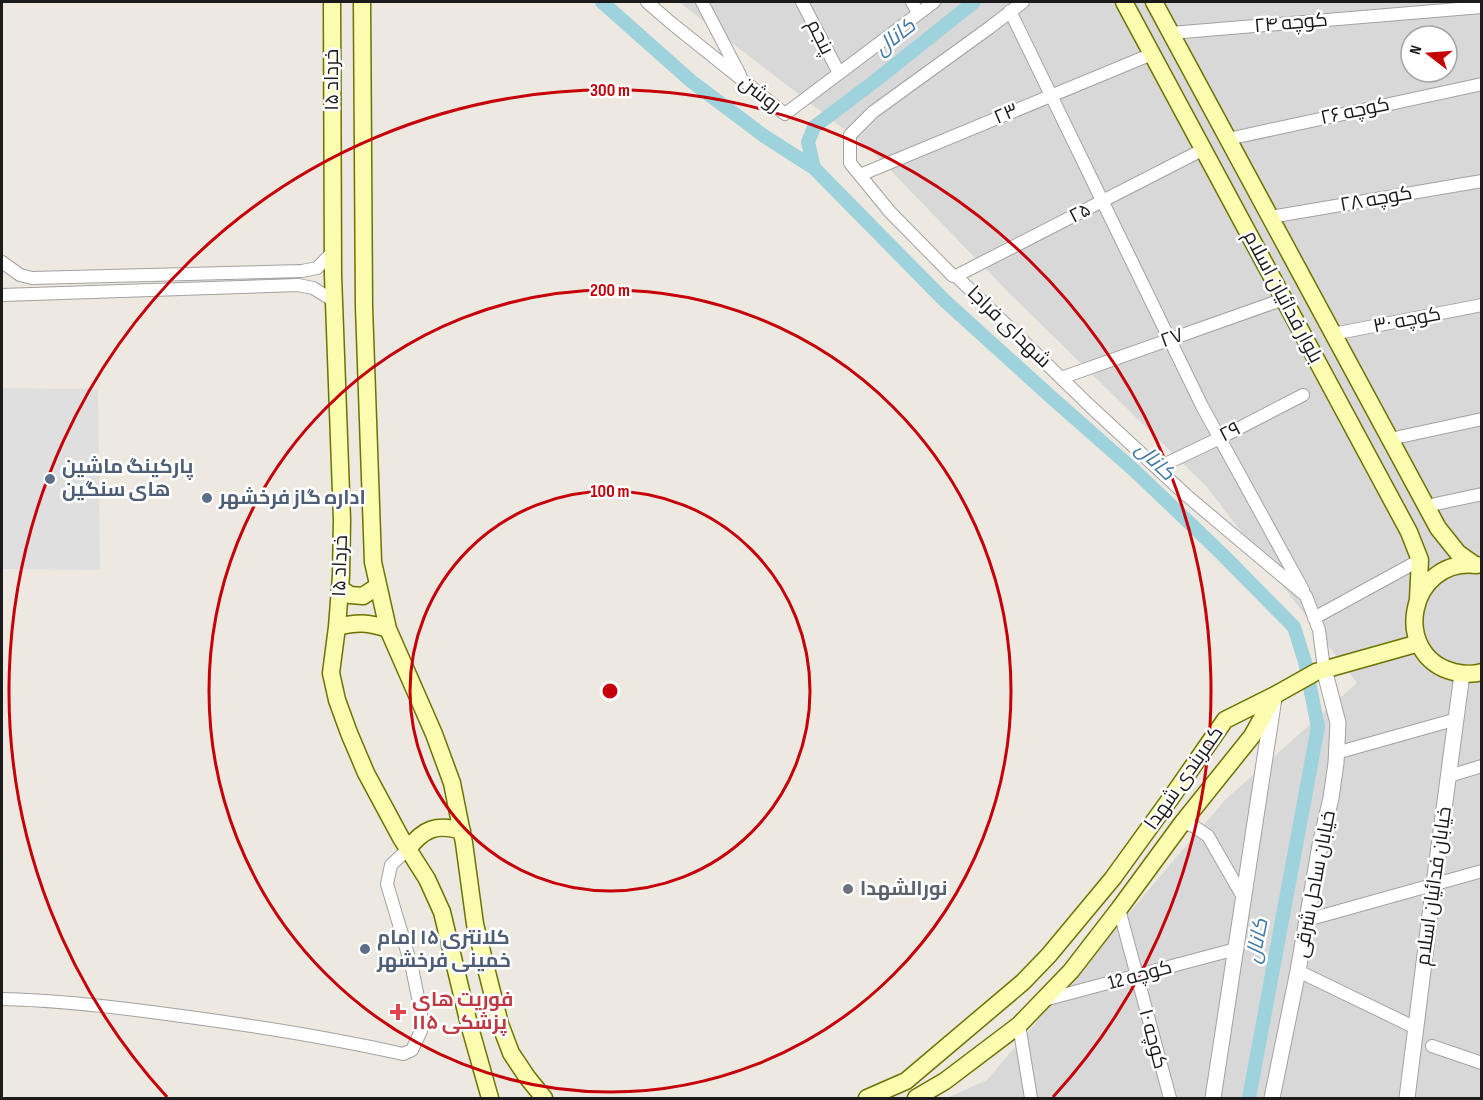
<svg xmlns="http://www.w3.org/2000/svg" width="1483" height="1100" viewBox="0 0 1483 1100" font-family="'Sofia Sans Condensed',Cairo,sans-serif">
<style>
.residential{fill:#d9d8d8;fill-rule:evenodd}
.parking{fill:#dfdfdf}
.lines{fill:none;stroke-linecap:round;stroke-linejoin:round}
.canal{stroke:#9ed2dd;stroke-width:14}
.minor-casing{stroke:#a2a2a2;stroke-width:14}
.tertiary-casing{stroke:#a2a2a2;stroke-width:17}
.secondary-casing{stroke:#6c7301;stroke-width:19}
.minor{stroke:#fff;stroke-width:12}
.tertiary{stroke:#fff;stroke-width:15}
.secondary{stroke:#fbfcaf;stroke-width:16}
.ring{fill:none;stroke:#c60008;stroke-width:3}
.service-dot{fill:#5c6f8a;stroke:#fff;stroke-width:2}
.worship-dot{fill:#6b7280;stroke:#fff;stroke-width:2}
.health-dot{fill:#e0444e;stroke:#fff;stroke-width:2}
.labels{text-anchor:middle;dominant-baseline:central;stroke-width:5;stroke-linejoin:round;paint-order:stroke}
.street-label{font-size:20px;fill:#1b1b1b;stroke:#fff}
.service-label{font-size:20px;font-weight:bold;fill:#4e5e75;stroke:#fff;text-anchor:start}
.worship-label{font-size:20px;font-weight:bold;fill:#5b616d;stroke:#fff;text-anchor:start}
.health-label{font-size:20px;font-weight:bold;fill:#be3a42;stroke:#fff;text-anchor:start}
.water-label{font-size:21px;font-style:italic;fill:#4278a5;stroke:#fff}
.centre{fill:#c60008;stroke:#fff;stroke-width:3}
.ring-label{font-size:18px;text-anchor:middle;font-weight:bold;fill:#c60008;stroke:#fff;stroke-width:5;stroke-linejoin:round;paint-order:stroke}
</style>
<rect width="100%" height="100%" fill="#ede8e0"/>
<!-- residential -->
<path class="residential" d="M 679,2 L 1481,2 L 1481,1098 L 947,1098 L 987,1080 L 1226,799 L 1357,683 L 1207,487 L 1008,292 L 871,150 ZM 1411,36 L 1447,36 L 1447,72 L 1411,72 Z"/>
<!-- parking -->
<path class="parking" d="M 2,388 L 98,389 L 100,570 L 2,569 Z"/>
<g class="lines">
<!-- canal -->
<path class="canal" d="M 602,2 L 691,81 L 764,136 L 814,168
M 974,2 L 875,81 L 814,127 L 808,142 L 814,168 L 944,300 L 1051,397 L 1135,471 L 1222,554 L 1294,627 L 1305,662 L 1318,727 L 1249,1098"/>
<!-- minor casing -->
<g class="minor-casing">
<path id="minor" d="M 647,2 L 670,22 L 785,114 L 934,2
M 702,2 L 740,75
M 802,2 L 839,73
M 912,2 L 918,13
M 1023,2 L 989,28 L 873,112 L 850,135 L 850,163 L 890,212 L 953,276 L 956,276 L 1091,407 L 1186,495 L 1306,596 L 1319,630 L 1324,669
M 1010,11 L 1202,406 L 1303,590
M 1171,33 L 1482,7
M 1228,139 L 1482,84
M 860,175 L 1152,54
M 1270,217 L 1482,181
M 2,262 L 20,275 L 32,278 L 302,271 L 317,268 L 333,252
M 956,276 L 1204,149
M 2,295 L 298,285 L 313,288 L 334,301
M 1333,334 L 1482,305
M 1061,378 L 1284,299
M 1390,439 L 1482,419
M 1157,468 L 1220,438 L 1303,395
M 1426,506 L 1482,494
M 1314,618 L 1420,560
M 1336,753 L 1457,719
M 1449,776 L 1482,766
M 1183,822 L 1195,827 L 1208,836 L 1243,897
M 1119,909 L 1170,1098
M 1307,920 L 1482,871
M 1298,971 L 1416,1028
M 2,999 C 59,1000 116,1007 174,1015 C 250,1025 327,1037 403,1054 L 412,1050 L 421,1031 L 421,1012 L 412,968 L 387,884 L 391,865 L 408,849
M 1044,1000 L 1236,949
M 1019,1025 L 1031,1098
M 1432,1046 L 1482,1063"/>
</g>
<!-- tertiary casing -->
<g class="tertiary-casing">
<path id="tertiary" d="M 1213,1098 L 1274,698
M 1272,1098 L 1298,971 L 1320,845 L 1331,798 L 1336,763 L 1338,723 L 1324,669
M 1407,1098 L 1432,899 L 1462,674"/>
</g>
<!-- secondary casing -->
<g class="secondary-casing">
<path id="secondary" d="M 332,2 L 333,275 L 342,520 L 341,575 L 337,627 L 331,673 L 337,700 L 349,733 L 366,773 L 401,838 L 427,879 L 442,912 L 469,1024 L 490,1098
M 362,2 L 364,307 L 373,562 L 388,629 L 434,734 L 452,783 L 464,843 L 475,924 L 500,1024 L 511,1053 L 527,1077 L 544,1098
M 1124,2 L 1409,532 L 1420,560 L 1418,599
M 1154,2 L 1438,528 L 1458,553 L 1475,565
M 1477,565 C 1408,557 1390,656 1454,672 C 1463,674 1473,675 1482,672
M 340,588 L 350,595 L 363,596 L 378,586
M 337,627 C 357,622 368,622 388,629
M 408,849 C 423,829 437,823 462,831
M 867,1098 L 906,1081 L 1023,982 L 1049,955 L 1113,878 L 1173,795 L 1225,720 L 1275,695 L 1316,672 L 1419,643
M 916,1098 L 945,1081 L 1019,1025 L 1071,971 L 1119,909 L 1183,822 L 1252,736 L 1275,695"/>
</g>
<!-- minor -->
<use href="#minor" class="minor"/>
<!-- tertiary -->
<use href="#tertiary" class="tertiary"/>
<!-- secondary -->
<use href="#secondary" class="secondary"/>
</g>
<!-- distance rings -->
<g class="ring">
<circle cx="610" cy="691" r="200"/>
<circle cx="610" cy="691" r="401"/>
<path d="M167 1097A601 601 0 1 1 1053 1097"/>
</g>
<!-- markers -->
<g class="service-dot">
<circle cx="50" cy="479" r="6"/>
<circle cx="207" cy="498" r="6"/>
<circle cx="365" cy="949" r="6"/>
</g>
<circle class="worship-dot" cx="848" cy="889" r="6"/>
<path class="health-dot" d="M395 1003h6v6h6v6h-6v6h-6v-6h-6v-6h6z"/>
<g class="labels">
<!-- street labels -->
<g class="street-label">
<text transform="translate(1291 23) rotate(-5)">کوچه ۲۴</text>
<text transform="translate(820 37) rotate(63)">پنجم</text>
<text transform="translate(332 80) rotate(-90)">۱۵ خرداد</text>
<text transform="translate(760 94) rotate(38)">روشن</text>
<text transform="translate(1355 111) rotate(-12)">کوچه ۲۶</text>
<text transform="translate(1006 114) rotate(-23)">۲۳</text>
<text transform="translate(1376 199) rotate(-10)">کوچه ۲۸</text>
<text transform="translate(1080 213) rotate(-27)">۲۵</text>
<text transform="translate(1283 297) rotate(62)">بلوار فدائیان اسلام</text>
<text transform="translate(1407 320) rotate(-11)">کوچه ۳۰</text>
<text transform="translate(1009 327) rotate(44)">شهدای فراجا</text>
<text transform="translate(1172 338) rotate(-20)">۲۷</text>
<text transform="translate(1230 432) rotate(-27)">۲۹</text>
<text transform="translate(340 566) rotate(-88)">۱۵ خرداد</text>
<text transform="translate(1184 778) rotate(-55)">کمربندی شهدا</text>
<text transform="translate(1315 884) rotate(-79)">خیابان ساحل شرقی</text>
<text transform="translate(1434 886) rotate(-82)">خیابان فدائیان اسلام</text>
<text transform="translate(1140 975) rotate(-15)">کوچه 12</text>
<text transform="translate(1153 1039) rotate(75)">کوچه ۱۰</text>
</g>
<!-- service labels -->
<g class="service-label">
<text x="62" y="467">پارکینگ ماشین<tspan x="62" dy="23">های سنگین</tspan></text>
<text x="219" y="498">اداره گاز فرخشهر</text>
<text x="377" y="938">کلانتری ۱۵ امام<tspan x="377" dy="23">خمینی فرخشهر</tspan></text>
</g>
<!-- worship labels -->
<g class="worship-label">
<text x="860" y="889">نورالشهدا</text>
</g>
<!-- health labels -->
<g class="health-label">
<text x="412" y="1000">فوریت های<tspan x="412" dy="23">پزشکی ۱۱۵</tspan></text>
</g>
<!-- water labels -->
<g class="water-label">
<text transform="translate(895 37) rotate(-38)">کانال</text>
<text transform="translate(1155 461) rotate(44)">کانال</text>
<text transform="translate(1257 941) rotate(-79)">کانال</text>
</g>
</g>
<circle cx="610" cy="691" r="9" class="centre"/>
<g class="ring-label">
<text x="610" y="96">300 m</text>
<text x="610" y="296">200 m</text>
<text x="610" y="497">100 m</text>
</g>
<!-- border -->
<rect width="1483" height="1100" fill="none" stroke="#1b1b1b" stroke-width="6"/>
<!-- north arrow -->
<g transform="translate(1429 54) rotate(287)"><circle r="28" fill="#ffffff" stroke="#a4a4a4" stroke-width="1.5"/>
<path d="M0-4.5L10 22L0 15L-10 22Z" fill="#c60008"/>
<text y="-9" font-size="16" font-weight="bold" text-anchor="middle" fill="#1b1b1b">N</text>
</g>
</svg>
